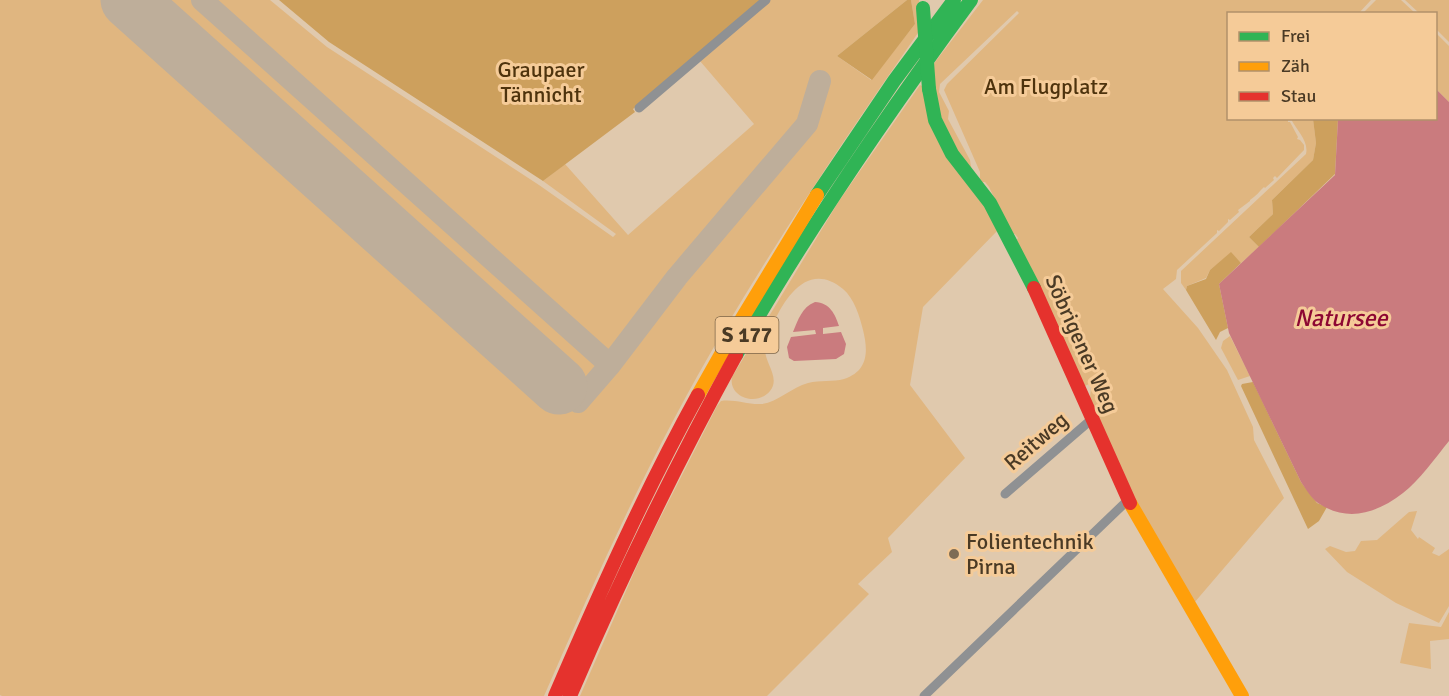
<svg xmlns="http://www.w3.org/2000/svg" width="1449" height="696" viewBox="0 0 1449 696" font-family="Signika,sans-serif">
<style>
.green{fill:#e0b680}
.forest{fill:#cda05d}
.water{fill:#ca7b7e}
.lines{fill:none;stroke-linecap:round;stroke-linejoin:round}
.taxiway{stroke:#beae9a;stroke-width:22}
.runway{stroke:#beae9a;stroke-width:57}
.street{stroke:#8f9193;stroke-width:9}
.fast{stroke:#30b455;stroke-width:14}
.slow{stroke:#ff9f0a;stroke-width:14}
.jam{stroke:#e5322d;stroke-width:14}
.fast-bridge{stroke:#30b455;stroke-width:14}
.poi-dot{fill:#7e6c55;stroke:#f5cb98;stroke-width:2}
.labels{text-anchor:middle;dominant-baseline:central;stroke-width:6;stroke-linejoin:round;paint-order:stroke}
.shield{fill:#f5cb98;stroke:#7d6648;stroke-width:1.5}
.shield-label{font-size:21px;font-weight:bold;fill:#4a3a25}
.park-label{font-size:22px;fill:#4e330d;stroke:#f5cb98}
.street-label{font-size:22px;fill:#4a3a25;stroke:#f5cb98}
.poi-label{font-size:22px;fill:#4a3a25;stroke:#f5cb98;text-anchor:start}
.water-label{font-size:24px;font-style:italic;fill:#8d0733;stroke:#f5cb98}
</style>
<rect width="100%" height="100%" fill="#e0c9ad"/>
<!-- green -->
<path class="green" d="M 0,0 L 270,0 L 327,47 L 539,185 L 613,237 L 616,234 L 543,181 L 565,164 L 628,235 L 754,124 L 700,61 L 769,0 L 907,0 L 837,56 L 871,80 L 915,24 L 911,0 L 919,0 L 920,30 C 852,128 785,227 724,330 C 655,445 598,572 544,696 L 2,696 L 0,695 Z
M 983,0 L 1371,0 L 1359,13 L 1228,14 L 1228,118 L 1288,119 L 1288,122 L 1290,122 L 1298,137 L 1297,139 L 1300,140 L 1304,145 L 1304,150 L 1277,178 L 1275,176 L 1273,178 L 1274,180 L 1265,188 L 1264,187 C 1258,193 1257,195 1250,200 L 1250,201 L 1238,210 L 1239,212 L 1230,220 L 1228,219 L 1228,222 L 1219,231 L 1217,230 L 1217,233 L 1177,270 L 1176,279 L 1163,289 L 1198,328 L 1227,370 L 1253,427 L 1254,440 L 1284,498 L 1194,603 L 1124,484 L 1090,398 L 1091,386 L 1089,384 L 1085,386 L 1016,241 L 1018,238 L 1015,234 L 1012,234 L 989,187 L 985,182 L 980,182 L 980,172 L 944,90 L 947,84 L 1019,13 L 1017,11 L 940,84 L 939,92 L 949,111 L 948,119 L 970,160 L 972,172 L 969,174 L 939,120 L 932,66 Z
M 1376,0 L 1401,0 L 1415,13 L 1363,13 Z
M 1405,0 L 1449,0 L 1449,42 L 1436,29 L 1436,14 L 1419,13 Z
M 1436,33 L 1449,46 L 1449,102 L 1436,89 Z
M 920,85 L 924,87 L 926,104 L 1000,228 L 923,307 L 910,385 L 965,458 L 888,538 L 892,552 L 858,584 L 869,594 L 767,696 L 580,696 L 643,552 L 717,406 L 721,401 C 735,399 748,405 762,404 C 778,402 792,387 808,383 C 820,380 833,382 844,379 C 869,371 868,350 863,330 C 860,317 854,298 843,289 C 810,262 787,294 774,322 C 771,330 766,339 765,348 C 764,363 781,377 770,391 C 757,407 728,397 732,377 L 839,201 Z
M 1291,119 L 1313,119 L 1316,143 L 1313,160 L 1272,200 L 1273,214 L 1249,237 L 1259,247 L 1241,263 L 1231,253 L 1210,270 L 1206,278 L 1187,286 L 1186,290 L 1181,283 L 1181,271 L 1306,154 C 1309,141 1297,131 1291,119 Z
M 1230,336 L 1250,376 L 1238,380 L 1221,348 L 1223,341 Z
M 1417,511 L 1411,530 L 1418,539 L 1419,537 L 1435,548 L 1432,553 L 1439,556 L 1449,549 L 1449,606 L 1439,623 L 1396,603 L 1347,572 L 1325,549 L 1330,546 L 1346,552 L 1355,551 L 1361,541 L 1377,540 L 1409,512 Z
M 1449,612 L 1449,639 L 1430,641 L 1431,669 L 1400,663 L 1409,623 L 1441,627 Z"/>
<!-- forest -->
<path class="forest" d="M 279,0 L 761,0 L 696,58 L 633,109 L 635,112 L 543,181 L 329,42 Z
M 907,0 L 911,0 L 915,24 L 872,80 L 837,56 Z
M 1313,119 L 1338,119 L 1335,174 L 1259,247 L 1249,237 L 1273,214 L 1272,200 L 1313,160 L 1316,143 Z
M 1231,252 L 1241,263 L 1219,284 L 1228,328 L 1220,332 L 1216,340 L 1186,290 L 1187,286 L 1206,279 L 1210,270 Z
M 1253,382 L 1301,482 L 1317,503 L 1327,507 L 1319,521 L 1308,529 L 1241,386 L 1242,384 Z"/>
<!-- water -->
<path class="water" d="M 1436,89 L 1449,102 L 1449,441 C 1436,457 1419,481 1403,493 C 1377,513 1348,523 1318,503 C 1311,498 1306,489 1301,482 L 1229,333 L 1219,284 L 1335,175 L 1338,119 L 1436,118 Z
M 815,302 C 830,303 835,314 839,326 L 823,328 L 823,334 L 841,332 L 846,344 L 844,354 L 836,359 L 794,361 L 789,358 L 787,347 L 791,337 L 816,334 L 815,330 L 793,332 C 798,320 802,307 815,302 Z"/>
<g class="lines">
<!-- taxiway -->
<path class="taxiway" d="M 202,0 L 610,365 L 578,402 L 559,386
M 610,365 L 677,277 L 807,124 L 820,81"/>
<!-- runway -->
<path class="runway" d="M 129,0 L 559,386"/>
<!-- street -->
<path class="street" d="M 639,108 L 766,0
M 1005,494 L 1092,419
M 924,696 L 1128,500"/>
<!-- fast -->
<path class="fast" d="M 929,89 L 935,120 L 952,154 L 990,203 L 1034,288
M 817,195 L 894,81 L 954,0
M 736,355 C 806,231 887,114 971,0"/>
<!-- slow -->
<path class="slow" d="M 698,395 L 732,335 L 817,195
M 1130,503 L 1242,696"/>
<!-- jam -->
<path class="jam" d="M 1034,288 L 1130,503
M 555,696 C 599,594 644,493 698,395
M 570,696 C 620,579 675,466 736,355"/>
<!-- fast-bridge -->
<path class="fast-bridge" d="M 923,8 L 929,89"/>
</g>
<!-- markers -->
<circle class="poi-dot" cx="954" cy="554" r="6"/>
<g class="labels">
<!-- shield labels -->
<rect class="shield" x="715.5" y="317" width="63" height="36" rx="4.5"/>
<g class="shield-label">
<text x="747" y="335">S 177</text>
</g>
<!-- park labels -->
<g class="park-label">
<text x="541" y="69">Graupaer<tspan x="541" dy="25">Tännicht</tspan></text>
<text x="1046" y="86">Am Flugplatz</text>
</g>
<!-- street labels -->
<g class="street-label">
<text transform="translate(1082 344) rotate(66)">Söbrigener Weg</text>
<text transform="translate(1036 441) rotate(-41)">Reitweg</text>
</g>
<!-- poi labels -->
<g class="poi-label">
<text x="966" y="541">Folientechnik<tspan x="966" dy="25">Pirna</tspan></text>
</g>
<!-- water labels -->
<g class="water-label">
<text x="1341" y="318">Natursee</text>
</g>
</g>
<!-- legend -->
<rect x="1227" y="12" width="210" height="108" fill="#f5cb98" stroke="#b1916a" stroke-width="1.5"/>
<rect x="1239" y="32" width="30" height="9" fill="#30b455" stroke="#b1916a" stroke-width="1.5"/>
<text x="1281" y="42" font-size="18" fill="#4a3a25">Frei</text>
<rect x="1239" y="62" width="30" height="9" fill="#ff9f0a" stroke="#b1916a" stroke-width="1.5"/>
<text x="1281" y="72" font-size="18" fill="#4a3a25">Zäh</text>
<rect x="1239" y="92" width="30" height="9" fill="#e5322d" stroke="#b1916a" stroke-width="1.5"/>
<text x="1281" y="102" font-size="18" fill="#4a3a25">Stau</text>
</svg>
